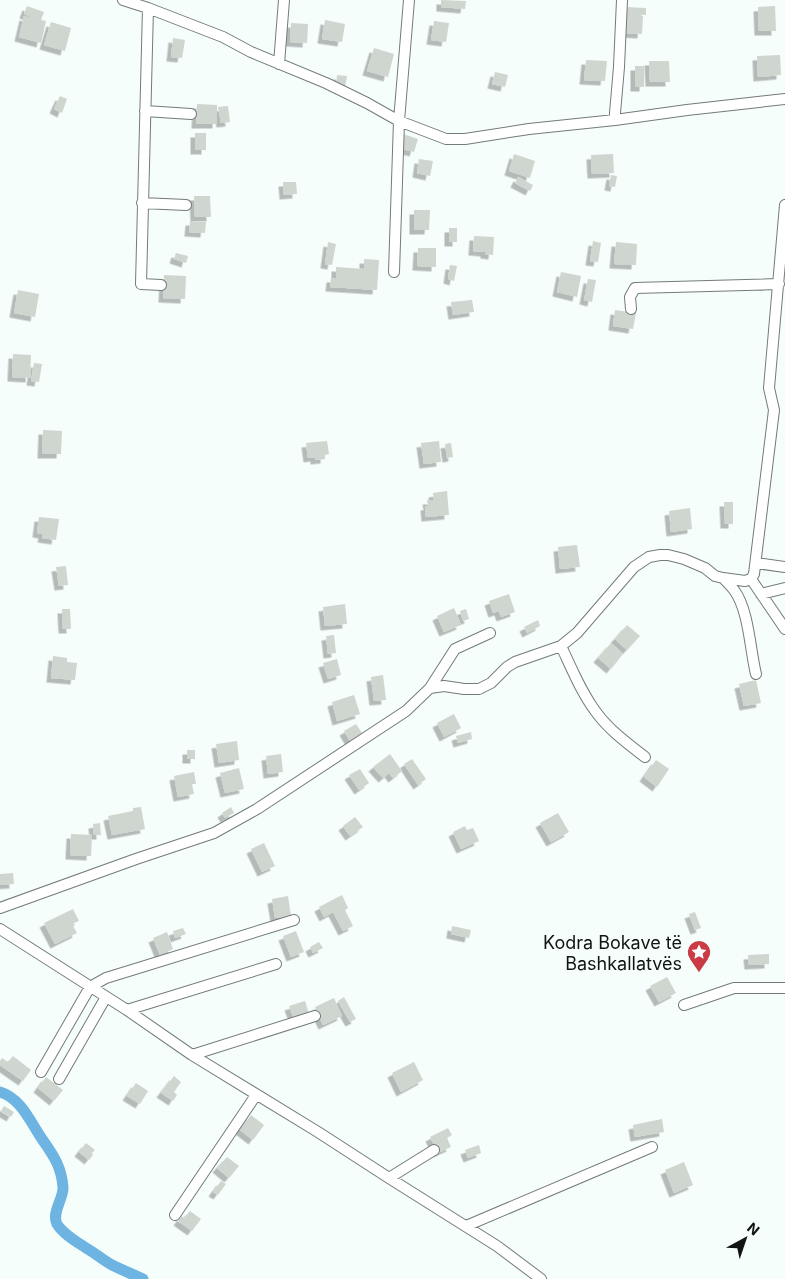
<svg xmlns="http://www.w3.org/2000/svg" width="785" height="1279" viewBox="0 0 785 1279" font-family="Inter,sans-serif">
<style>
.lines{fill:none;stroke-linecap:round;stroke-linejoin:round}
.canal{stroke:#6eb4e3;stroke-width:11}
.building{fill:#cfd5cf;filter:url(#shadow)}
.minor-casing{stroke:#737b79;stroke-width:12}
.minor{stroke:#fff;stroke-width:10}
.labels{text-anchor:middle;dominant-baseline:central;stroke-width:4;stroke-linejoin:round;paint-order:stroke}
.poi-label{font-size:18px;fill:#111413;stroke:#f5fefb;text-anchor:end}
</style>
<defs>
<filter id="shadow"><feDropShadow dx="-4.5" dy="4.5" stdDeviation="0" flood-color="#0004"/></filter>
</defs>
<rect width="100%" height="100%" fill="#f5fefb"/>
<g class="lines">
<!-- canal -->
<path class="canal" d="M 0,1092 C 20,1098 29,1119 40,1136 C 52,1154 61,1164 63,1187 C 64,1198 51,1213 57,1224 C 63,1234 77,1242 86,1248 C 95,1253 103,1260 112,1265 C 122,1270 132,1274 143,1279"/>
</g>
<!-- building -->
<path class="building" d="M 441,0 L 466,1 L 465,9 L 441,7 Z
M 27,6 L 44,12 L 41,20 L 46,21 L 41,43 L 19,37 L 24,16 L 37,19 L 24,14 Z
M 775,6 L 776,31 L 759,31 L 758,7 Z
M 625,7 L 646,8 L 646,15 L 625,14 Z
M 626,15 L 643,16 L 642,34 L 625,33 Z
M 325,20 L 345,24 L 342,42 L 322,39 Z
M 434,21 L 449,23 L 446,42 L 431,40 Z
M 51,22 L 71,28 L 65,51 L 44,45 Z
M 291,23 L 308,24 L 307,43 L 290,42 Z
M 173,38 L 185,40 L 182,58 L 171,57 Z
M 374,48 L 394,54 L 388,77 L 367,71 Z
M 780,55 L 781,75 L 758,77 L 757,56 Z
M 586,60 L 607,61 L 605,81 L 584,80 Z
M 649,61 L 669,61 L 670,82 L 650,82 Z
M 635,66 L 644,66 L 644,87 L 635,87 Z
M 495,72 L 508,75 L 505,87 L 492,84 Z
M 337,75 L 347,76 L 345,88 L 336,87 Z
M 60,96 L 67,99 L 62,113 L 54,109 Z
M 197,104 L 217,105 L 217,124 L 196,124 Z
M 228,106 L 230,122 L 221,123 L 218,107 Z
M 195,133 L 206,133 L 206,150 L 195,150 Z
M 403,134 L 418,139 L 414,152 L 399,148 Z
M 514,154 L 535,161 L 530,178 L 509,171 Z
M 613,154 L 614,173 L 592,174 L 591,155 Z
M 419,159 L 433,161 L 430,176 L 417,173 Z
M 611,175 L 617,176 L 615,187 L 609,186 Z
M 518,177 L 533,185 L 530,191 L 515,183 Z
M 283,182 L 296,182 L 297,194 L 284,195 Z
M 194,196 L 210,196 L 211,217 L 195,217 Z
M 414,210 L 430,210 L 429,230 L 414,230 Z
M 190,221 L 206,222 L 205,233 L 189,232 Z
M 449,228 L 457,228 L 457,242 L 449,242 Z
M 474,236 L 494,237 L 493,255 L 485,254 L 485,252 L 473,251 Z
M 593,241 L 601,243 L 598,262 L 590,261 Z
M 328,242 L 336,244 L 332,265 L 325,264 Z
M 616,242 L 637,244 L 636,265 L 614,264 Z
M 418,248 L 436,248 L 436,267 L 417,266 Z
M 176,253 L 188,256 L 186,263 L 174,259 Z
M 364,259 L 379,260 L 377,290 L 330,287 L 331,278 L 336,278 L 336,267 L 364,269 Z
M 450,265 L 457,266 L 454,281 L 448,279 Z
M 561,272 L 581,276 L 577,297 L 557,292 Z
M 164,275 L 186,276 L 185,299 L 163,298 Z
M 588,279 L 596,280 L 592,302 L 584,300 Z
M 18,290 L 39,294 L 35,317 L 14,313 Z
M 472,300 L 474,312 L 453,315 L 451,302 Z
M 615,310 L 636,313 L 633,329 L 613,326 Z
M 13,354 L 31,355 L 30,378 L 12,377 Z
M 34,363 L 42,364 L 39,382 L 31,381 Z
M 43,430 L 62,431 L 61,454 L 42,454 Z
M 327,441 L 329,454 L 325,455 L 325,459 L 315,460 L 315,457 L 308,458 L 306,443 Z
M 439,441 L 441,462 L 424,464 L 421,443 Z
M 451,443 L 453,457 L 447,458 L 445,444 Z
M 447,491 L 449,515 L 426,517 L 425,506 L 428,506 L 427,500 L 434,500 L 433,493 Z
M 724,502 L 733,502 L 733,524 L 725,524 Z
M 690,508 L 692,529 L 671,532 L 669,511 Z
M 39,517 L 59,519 L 56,540 L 42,538 L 43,534 L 37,533 Z
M 577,545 L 580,567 L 560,569 L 558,547 Z
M 66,566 L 68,585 L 59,586 L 56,567 Z
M 509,594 L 515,612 L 501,617 L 499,611 L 493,613 L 489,601 Z
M 345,604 L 347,624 L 325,626 L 323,607 Z
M 454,608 L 461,625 L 444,632 L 437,616 Z
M 62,609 L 70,609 L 71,629 L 63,629 Z
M 466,609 L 469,619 L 463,621 L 460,611 Z
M 538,620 L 540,626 L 527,633 L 524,627 Z
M 627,625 L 640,636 L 627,650 L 615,639 Z
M 334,635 L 336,653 L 328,654 L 326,636 Z
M 611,643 L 623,654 L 611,669 L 598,658 Z
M 53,656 L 67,658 L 67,662 L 77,663 L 75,680 L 51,678 Z
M 337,659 L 341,675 L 328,679 L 323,663 Z
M 383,675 L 386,700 L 374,701 L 371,677 Z
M 756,680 L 761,703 L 744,706 L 739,684 Z
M 354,695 L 360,714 L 337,721 L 332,702 Z
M 454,714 L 461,728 L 444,737 L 437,723 Z
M 356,724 L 362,733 L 350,741 L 344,731 Z
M 471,732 L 472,739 L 458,743 L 456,736 Z
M 237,741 L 239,760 L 219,763 L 216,744 Z
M 187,750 L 195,750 L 195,759 L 187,759 Z
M 281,754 L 283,772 L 268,774 L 266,756 Z
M 390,754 L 402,771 L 393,778 L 389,773 L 383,778 L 373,767 Z
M 412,759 L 426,779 L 418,785 L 404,764 Z
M 656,760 L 669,769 L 657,787 L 644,777 Z
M 239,768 L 244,789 L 225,793 L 220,773 Z
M 360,769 L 369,783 L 359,790 L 349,775 Z
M 194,772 L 196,784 L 192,784 L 194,794 L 178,797 L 174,776 Z
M 141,807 L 145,829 L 112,835 L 108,816 L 133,811 L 133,808 Z
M 231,807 L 234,813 L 225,818 L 222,813 Z
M 558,813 L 569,832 L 551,842 L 540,823 Z
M 355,817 L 363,827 L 350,836 L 343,826 Z
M 100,823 L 101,835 L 94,835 L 93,824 Z
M 465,826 L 467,830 L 473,828 L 479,841 L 461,849 L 453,832 Z
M 71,834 L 92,835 L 91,856 L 70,855 Z
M 264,843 L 275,866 L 262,872 L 251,849 Z
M 13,873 L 14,884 L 0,885 L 0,874 Z
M 342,895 L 348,908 L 345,910 L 353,926 L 343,931 L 333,912 L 324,917 L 319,907 Z
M 288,896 L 291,916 L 275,918 L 272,899 Z
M 73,909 L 79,921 L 72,924 L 77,933 L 55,944 L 44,923 Z
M 695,912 L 701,928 L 695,930 L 689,914 Z
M 452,926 L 471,930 L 469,938 L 451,934 Z
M 183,928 L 186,934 L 175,938 L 173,931 Z
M 296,931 L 304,952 L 291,957 L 283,936 Z
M 167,932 L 173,949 L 160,955 L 153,938 Z
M 319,942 L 323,948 L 313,953 L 310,947 Z
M 769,954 L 769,964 L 749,965 L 748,955 Z
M 667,977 L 676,993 L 659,1002 L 650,986 Z
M 344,997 L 356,1019 L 350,1022 L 338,1001 Z
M 334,998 L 342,1016 L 323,1025 L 315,1007 Z
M 305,1001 L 309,1014 L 294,1019 L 289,1006 Z
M 13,1056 L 31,1070 L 23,1081 L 0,1065 L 0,1061 L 2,1058 L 8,1062 Z
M 414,1062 L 423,1080 L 401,1092 L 392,1073 Z
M 174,1076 L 181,1082 L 174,1092 L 177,1095 L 173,1101 L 161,1093 Z
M 46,1077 L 63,1090 L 54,1101 L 38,1088 Z
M 136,1083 L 148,1091 L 140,1104 L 127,1096 Z
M 4,1106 L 14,1112 L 11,1117 L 1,1111 Z
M 251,1115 L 264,1125 L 253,1140 L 235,1126 L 240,1121 L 244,1124 Z
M 662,1119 L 664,1132 L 635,1137 L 633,1125 Z
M 448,1128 L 452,1135 L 447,1138 L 451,1147 L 438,1153 L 430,1137 Z
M 86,1143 L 95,1150 L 92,1153 L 93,1155 L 89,1160 L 79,1152 Z
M 479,1145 L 481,1153 L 468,1158 L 465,1150 Z
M 227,1157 L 239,1166 L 229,1178 L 217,1168 Z
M 684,1162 L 693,1185 L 674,1193 L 665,1170 Z
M 221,1181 L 226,1184 L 218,1195 L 213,1192 Z
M 190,1211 L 201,1219 L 192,1231 L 178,1221 L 182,1216 L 184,1218 Z"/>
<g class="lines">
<!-- minor casing -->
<g class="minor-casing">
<path id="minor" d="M 123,0 L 148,8 L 223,37 L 251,52 L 326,83 L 367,103 L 399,121 L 446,139 L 465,139 L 529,129 L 615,120 L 687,110 L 785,99
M 148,8 L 141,284 L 161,285
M 279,64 L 284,0
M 145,111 L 191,114
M 615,120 L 615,113 L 619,67 L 622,0
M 142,203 L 186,205
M 394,272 L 399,121 L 409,0
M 631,309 L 630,297 L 635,288 L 779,284
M 756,563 L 785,567
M 723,578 C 727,582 731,586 734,590 C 749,610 750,650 756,674
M 751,579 L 785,629
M 761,594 L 785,588
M 561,646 C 572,669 581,692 596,712 C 609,730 628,744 645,757
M 430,688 L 455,649 L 490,633
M 0,908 L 136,859 L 214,833 L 257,809 L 406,711 L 430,688 L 444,686 L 464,689 L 479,689 L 491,683 L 507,667 L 515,662 L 561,646 L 577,633 L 634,567 L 649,557 L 660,555 L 668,555 L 684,559 L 705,568 L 715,576 L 723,578 L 745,581 L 751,579 L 754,574 L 774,410 L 769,388 L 785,205
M 0,929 L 127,1010 L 192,1055 L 318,1132 L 389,1178 L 497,1246 L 541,1279
M 684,1005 L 734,988 L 785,988
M 127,1010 L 276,964
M 192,1055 L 315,1016
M 41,1072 L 90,987 L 106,978 L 294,920
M 59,1079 L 106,997
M 389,1178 L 434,1150
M 175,1215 L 256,1095
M 466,1226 L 652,1147"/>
</g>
<!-- minor -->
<use href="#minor" class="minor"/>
</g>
<!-- icons -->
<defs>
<g id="sight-pin" transform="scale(1.25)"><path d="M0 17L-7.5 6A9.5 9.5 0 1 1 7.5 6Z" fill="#ca3b45" stroke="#f5fefb"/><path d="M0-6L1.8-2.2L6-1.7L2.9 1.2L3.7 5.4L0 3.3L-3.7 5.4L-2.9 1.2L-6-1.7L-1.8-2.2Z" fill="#fff"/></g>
</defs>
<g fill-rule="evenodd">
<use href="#sight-pin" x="699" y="952"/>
</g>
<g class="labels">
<!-- poi labels -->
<g class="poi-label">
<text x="682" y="942">Kodra Bokave të<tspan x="682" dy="21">Bashkallatvës</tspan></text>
</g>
</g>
<!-- north arrow -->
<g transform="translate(745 1239) rotate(40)" stroke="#f5fefb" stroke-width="4" paint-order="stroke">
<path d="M0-4L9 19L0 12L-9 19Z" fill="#111413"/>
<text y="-8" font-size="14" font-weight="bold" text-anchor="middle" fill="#111413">N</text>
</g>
</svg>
